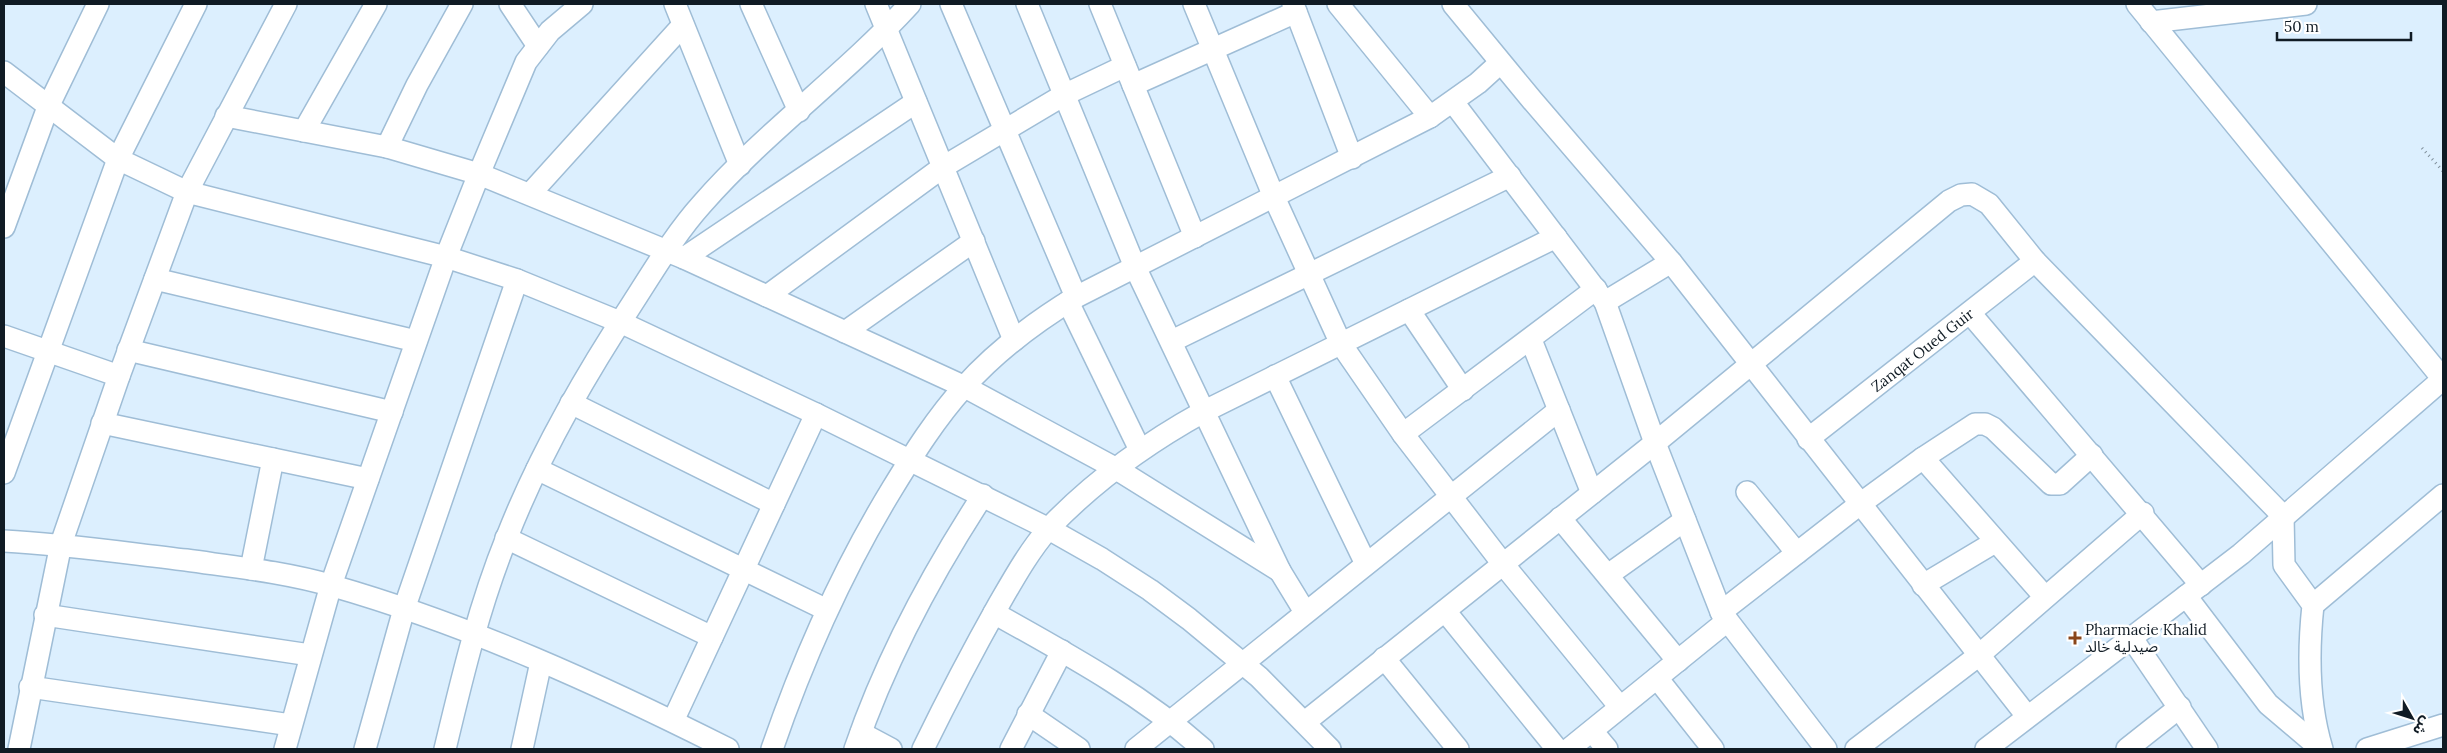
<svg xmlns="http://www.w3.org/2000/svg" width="2447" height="753" viewBox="0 0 2447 753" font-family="Lora,'Noto Sans Arabic',serif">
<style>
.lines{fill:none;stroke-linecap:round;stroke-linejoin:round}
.street-casing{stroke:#9fbdd6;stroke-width:24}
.path{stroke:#82919d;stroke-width:3;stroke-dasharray:1 4;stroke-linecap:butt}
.street{stroke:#fff;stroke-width:21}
.poi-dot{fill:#894519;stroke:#fff;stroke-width:2}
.labels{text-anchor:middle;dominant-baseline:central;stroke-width:5;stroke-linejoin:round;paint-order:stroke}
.street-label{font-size:15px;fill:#101b24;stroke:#fff}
.poi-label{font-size:15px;fill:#101b24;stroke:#fff;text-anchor:start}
</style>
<rect width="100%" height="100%" fill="#dceffe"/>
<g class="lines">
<!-- street casing -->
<g class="street-casing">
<g id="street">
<path d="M 510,4 L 538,46"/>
<path d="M 675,4 L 740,165"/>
<path d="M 751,4 L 799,111"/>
<path d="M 876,4 L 1014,340"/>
<path d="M 951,4 L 1076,297"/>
<path d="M 1027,4 L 1135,267 L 1280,571 L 1305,612"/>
<path d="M 1100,4 L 1195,237"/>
<path d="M 1194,4 L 1274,197 L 1341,344 L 1403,434 L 1503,564 L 1620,707"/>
<path d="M 1293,4 L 1352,158"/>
<path d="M 1338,4 L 1430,117"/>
<path d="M 1453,4 L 1532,100 L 1671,262 L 2027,716"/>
<path d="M 2137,4 L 2443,379"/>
<path d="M 2151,22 L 2306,4"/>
<path d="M 4,72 L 118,159 L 187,192 L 446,257 L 517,280 L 620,322 L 816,414 L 1049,529 L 1102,559 L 1150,590 L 1189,619 L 1259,677 L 1330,749"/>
<path d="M 1133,85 L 1296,12"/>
<path d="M 1453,102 L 1605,302 L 1655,443 L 1721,612 L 1826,749"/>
<path d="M 226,116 L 387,147 L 479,174 L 684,258 L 965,387 L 1115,468 L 1280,571"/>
<path d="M 304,131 L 376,4"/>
<path d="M 387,147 L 417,85 L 462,4"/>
<path d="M 530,194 L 683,25"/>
<path d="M 4,227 L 48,107 L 98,4"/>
<path d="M 684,258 L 916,102"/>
<path d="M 155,279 L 416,341"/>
<path d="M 767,296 L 943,167 L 1064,95 L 1125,66"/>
<path d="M 1068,302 L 1140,450"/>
<path d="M 1605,302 L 1671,262"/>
<path d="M 1409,310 L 1463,390"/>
<path d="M 1970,313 L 2201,585"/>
<path d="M 845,332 L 974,241"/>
<path d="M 4,336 L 119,376"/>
<path d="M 1531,340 L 1592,493"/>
<path d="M 1172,341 L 1510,176"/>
<path d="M 128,350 L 392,412"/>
<path d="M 1275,376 L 1366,564"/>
<path d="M 571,403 L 774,504"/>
<path d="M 102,423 L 368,479"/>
<path d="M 1403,434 L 1596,289"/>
<path id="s1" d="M 1808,439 L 2035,261"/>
<path d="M 1923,458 L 2045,597"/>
<path d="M 537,469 L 827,610"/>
<path d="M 4,473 L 118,159 L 196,4"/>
<path d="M 1747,492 L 1797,553"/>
<path d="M 1560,518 L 1678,661"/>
<path d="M 506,538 L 712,637"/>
<path d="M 4,541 C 65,544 125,553 186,560 C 235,567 285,572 333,586 C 469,625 601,685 728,749"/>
<path d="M 251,569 L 273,459"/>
<path d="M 1608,575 L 1685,520"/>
<path d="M 1923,585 L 1995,542"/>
<path d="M 2186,596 L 2268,704 L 2321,749"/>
<path d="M 2313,605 L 2443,495"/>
<path d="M 1445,611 L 1557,749"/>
<path d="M 1721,612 L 1860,504 L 1923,458 L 1975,424 L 1985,424 L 1993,428 L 2051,484 L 2060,484 L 2092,455"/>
<path d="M 994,613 C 1067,654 1140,693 1203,749"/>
<path d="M 45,615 L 310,655"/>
<path d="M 2131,637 L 2207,749"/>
<path d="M 1384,658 L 1458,749"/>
<path d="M 1657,678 L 1713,749"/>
<path d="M 30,687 L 291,725"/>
<path d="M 1028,714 L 1079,749"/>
<path d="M 673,721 L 816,414"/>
<path d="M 1305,722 L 1655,443 L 1949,201 L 1961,195 L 1972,194 L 1989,204 L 2035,261 L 2283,516 L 2284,565 L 2313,605 C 2308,652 2308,703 2322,749"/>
<path d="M 1592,731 L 1607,749"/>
<path d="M 861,733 L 891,749"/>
<path d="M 19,749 L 61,544 L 119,376 L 187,192 L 286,4"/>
<path d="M 285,749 L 331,585 L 446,257 L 479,174 L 526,62 L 550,31 L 582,4"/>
<path d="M 365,749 L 404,609 L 517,280"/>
<path d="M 445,749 C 462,678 479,606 507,537 C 539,455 584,377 632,304 C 654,270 675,234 702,204 C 765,132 845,75 910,4"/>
<path d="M 522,749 L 541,662"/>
<path d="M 772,749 C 803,659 842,571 892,489 C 914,453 936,418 964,387 C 996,351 1035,322 1076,297 L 1430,117 L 1478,83 L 1500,63"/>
<path d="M 855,749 C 886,658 931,575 983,495"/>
<path d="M 923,749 C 947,700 972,652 999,604 C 1014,578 1029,551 1049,528 C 1094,481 1147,443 1203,412 L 1556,237"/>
<path d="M 1011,749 L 1062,651"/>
<path d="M 1136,749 L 1559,410"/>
<path d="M 1569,749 L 1727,621"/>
<path d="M 1856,749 L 1978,656 L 2143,513"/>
<path d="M 1986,749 L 2241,554 L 2443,379"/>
<path d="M 2127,749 L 2180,707"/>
<path d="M 2367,749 L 2443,725"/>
</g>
</g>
<!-- path -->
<path class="path" d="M 2422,148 L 2443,171"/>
<!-- street -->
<use href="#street" class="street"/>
</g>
<!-- markers -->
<path class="poi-dot" d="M2072.5 630.5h5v5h5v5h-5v5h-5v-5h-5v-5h5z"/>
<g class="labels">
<!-- street labels -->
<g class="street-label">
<text stroke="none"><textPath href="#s1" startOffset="145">Zanqat Oued Guir</textPath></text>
</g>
<!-- poi labels -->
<g class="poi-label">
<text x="2085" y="629">Pharmacie Khalid<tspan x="2085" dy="17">صيدلية خالد</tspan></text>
</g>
</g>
<!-- border -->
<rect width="2447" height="753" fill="none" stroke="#101b24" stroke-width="10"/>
<!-- north arrow -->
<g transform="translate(2412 718) rotate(129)" stroke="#ffffff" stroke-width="4" paint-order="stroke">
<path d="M0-4L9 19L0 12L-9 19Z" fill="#101b24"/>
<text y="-8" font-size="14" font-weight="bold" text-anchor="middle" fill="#101b24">ش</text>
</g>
<!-- scale -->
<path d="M2277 32v8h134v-8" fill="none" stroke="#101b24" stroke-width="2.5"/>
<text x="2284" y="32" font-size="15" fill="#101b24" stroke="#ffffff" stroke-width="4" paint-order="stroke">50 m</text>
</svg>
